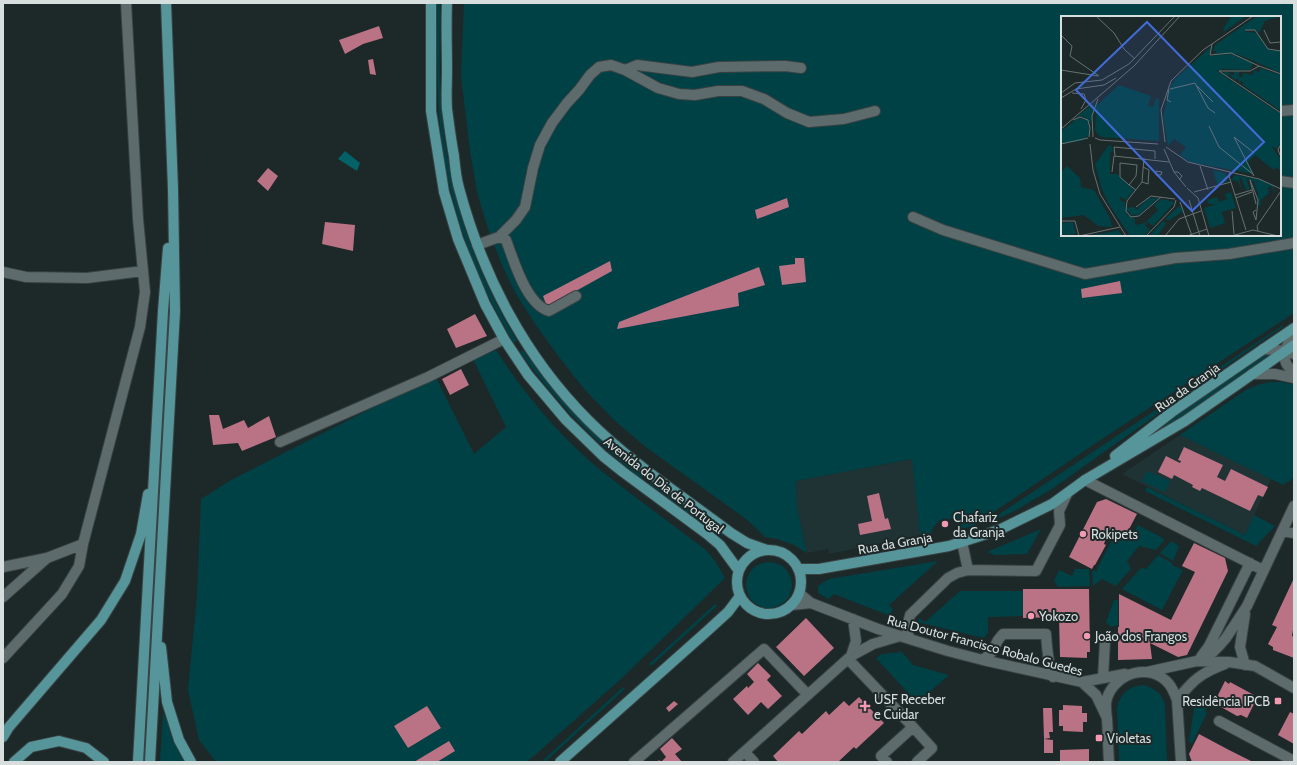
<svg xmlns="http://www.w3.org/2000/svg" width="1297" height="765" viewBox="0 0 1297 765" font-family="Cabin,sans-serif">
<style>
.built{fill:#1f3335}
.green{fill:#004145;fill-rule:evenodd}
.water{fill:#036167}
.building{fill:#ba7285}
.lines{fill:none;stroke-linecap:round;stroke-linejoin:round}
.minor-casing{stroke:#394243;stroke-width:12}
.major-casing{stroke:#394243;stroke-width:12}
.minor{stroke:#5e6b6c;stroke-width:10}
.major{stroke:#56959a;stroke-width:10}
.poi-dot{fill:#f19ab1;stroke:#1d2829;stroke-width:1.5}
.labels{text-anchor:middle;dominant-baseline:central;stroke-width:4;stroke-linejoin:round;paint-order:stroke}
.street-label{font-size:13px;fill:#d7dede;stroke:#1d2829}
.poi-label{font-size:13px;fill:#d7dede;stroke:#1d2829;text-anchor:start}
.inset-road{fill:none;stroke:#677171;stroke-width:1}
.view{fill:#426bd9;fill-opacity:0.15;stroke:#426bd9;stroke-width:2}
.inset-edge{fill:none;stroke:#d7dede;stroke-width:2}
</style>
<rect width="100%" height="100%" fill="#1d2829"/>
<!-- built -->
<path class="built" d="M 1180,435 L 1271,479 L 1245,535 L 1122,474 Z
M 913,459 L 920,535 L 829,554 L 828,549 L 807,553 L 797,508 L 796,481 Z"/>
<!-- green -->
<path class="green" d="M 437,3 L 440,3 C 440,46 438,91 444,134 C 454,211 477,274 517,341 L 514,343 C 475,278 449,208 441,133 C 436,90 437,46 437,3 Z
M 464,3 L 1294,3 L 1294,313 L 1105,437 L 973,526 L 961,529 C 959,526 957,523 954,521 C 944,514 934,523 931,533 L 920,535 L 912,459 L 796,481 L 797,508 L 807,553 L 792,544 L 777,539 L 765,537 L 746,519 L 647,448 L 615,421 L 584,389 L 559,357 L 535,324 L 515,292 L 502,265 L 488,229 L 477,192 L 470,152 L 461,76 ZM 1062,17 L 1280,17 L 1280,235 L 1062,235 Z
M 1283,325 L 1284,326 L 1177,400 L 1175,397 Z
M 496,350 C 525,395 562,439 604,473 C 637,499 672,524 706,550 L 715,561 L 725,578 L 620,680 L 527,762 L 216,762 L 199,740 L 188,690 L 197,596 L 201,499 L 231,480 L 435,376 L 474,454 L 506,427 L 473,359 Z
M 523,350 C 557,399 596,440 643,476 L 642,479 C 595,442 555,401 520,352 Z
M 1265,354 L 1274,354 L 1185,414 L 1164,427 L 1163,425 L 1170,419 Z
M 1271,382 L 1283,382 L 1294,385 L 1294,478 L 1283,485 L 1180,435 L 1247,389 L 1261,384 Z
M 1160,407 L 1162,411 L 1052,489 L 1013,512 L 986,523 Z
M 1147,471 L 1170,481 L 1165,492 L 1142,481 Z
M 652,481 L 714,528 L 723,534 L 720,537 L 650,484 Z
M 1147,487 L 1245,535 L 1254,515 L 1275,526 L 1256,546 L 1145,491 Z
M 1138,525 L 1163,538 L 1164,541 L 1156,550 L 1139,546 L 1127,561 L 1131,569 L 1116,586 L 1102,579 L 1093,586 L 1092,570 L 1096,571 L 1115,534 L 1125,539 L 1127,536 L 1131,538 Z
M 1041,529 L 1027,554 L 995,555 L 987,552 Z
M 1170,542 L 1173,542 L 1179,546 L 1173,561 L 1160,553 Z
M 1158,555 L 1172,563 L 1172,565 L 1183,570 L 1162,610 L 1122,589 L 1139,570 L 1142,568 L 1146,569 Z
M 938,561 L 889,605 L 893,609 L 890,616 L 834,594 L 829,599 L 818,593 L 818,586 L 829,579 Z
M746 585a23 23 0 1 1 46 0a23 23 0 1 1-46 0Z
M 1075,569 L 1089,569 L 1090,586 L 1058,587 L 1054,581 L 1059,570 L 1072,576 Z
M 960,591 L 1023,591 L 1023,616 L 988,617 L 988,633 L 984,638 L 917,622 L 919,618 L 925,622 Z
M 1114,600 L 1118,600 L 1118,625 L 1111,627 L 1106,622 Z
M 715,604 L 717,606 L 651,666 L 649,664 Z
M 902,652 L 913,665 L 949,675 L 917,703 L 876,658 L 882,654 Z
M 1143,685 C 1155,688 1161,693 1165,704 L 1167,762 L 1119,762 L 1117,708 C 1120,694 1128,686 1143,685 Z
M 623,687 L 625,689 L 545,762 L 541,762 Z
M 1195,702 L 1207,708 L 1205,711 L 1207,713 L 1192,744 L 1189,741 Z
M 163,713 L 191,762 L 160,762 Z"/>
<!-- water -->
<path class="water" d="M 345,151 L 360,163 L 357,171 L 338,159 Z"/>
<!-- building -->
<path class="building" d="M 379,26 L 383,38 L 363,44 L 345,54 L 339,40 Z
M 373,59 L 376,75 L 370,74 L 368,60 Z
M 268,168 L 278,176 L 268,191 L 257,181 Z
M 787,198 L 789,207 L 757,219 L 755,210 Z
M 325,222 L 355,225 L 353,251 L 322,244 Z
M 795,258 L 804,258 L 806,282 L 782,285 L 779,266 L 795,264 Z
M 610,261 L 612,271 L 547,307 L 543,296 Z
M 759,267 L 765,285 L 738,293 L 739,306 L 617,329 L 619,322 Z
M 1120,281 L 1122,293 L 1082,298 L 1081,289 Z
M 475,314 L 487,336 L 456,348 L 447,329 Z
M 461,369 L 469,385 L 450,395 L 442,379 Z
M 209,415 L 219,415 L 223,429 L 244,420 L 248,428 L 269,416 L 276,437 L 242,451 L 238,443 L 213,445 Z
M 1184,447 L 1223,465 L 1217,477 L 1225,481 L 1231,469 L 1268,487 L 1263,497 L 1258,495 L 1250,511 L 1202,488 L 1200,491 L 1192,487 L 1193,485 L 1174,475 L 1172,479 L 1158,472 L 1166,456 L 1180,463 L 1181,461 L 1178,460 Z
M 879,493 L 885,519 L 888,518 L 891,529 L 860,535 L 858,524 L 872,521 L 867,496 Z
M 1106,499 L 1137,514 L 1126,535 L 1113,530 L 1108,539 L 1106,538 L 1104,544 L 1106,545 L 1095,565 L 1094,565 L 1092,569 L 1069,557 L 1097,502 Z
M 1194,543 L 1225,558 L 1228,571 L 1187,655 L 1178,657 L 1150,643 L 1152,659 L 1118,660 L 1118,627 L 1119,627 L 1119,594 L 1171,620 L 1195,572 L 1182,566 Z
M 1294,578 L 1294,624 L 1292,636 L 1294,637 L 1294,658 L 1273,650 L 1273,647 L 1268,644 L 1277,627 L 1272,625 Z
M 1023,589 L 1089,589 L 1090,652 L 1087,652 L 1087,658 L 1060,657 L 1059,617 L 1023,618 Z
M 806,618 L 834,648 L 804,676 L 776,647 Z
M 758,663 L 771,676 L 767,680 L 782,696 L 768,709 L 761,702 L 748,715 L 733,699 L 747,686 L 748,688 L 754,682 L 747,674 Z
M 1225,681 L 1229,684 L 1230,682 L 1254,695 L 1253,696 L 1257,698 L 1247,718 L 1241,715 L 1237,716 L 1221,707 L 1220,704 L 1215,701 Z
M 859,697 L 884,723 L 856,749 L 854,747 L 838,762 L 778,762 L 773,756 L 799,731 L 802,734 L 826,711 L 829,715 L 844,701 L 849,706 Z
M 674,701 L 678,704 L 669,712 L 666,708 Z
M 1063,705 L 1082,706 L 1082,713 L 1087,713 L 1087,722 L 1083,722 L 1083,732 L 1063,731 L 1063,726 L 1059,726 L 1059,710 L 1063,710 Z
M 427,706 L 441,728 L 408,748 L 394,726 Z
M 1043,708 L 1052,708 L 1053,732 L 1049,732 L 1050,738 L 1044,739 Z
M 1290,712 L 1294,714 L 1294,744 L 1278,735 Z
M 1199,734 L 1229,750 L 1253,762 L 1192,762 L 1189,754 Z
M 672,738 L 682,749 L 675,754 L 682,762 L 657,762 L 659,760 L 661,762 L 666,757 L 660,749 Z
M 1044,739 L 1053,740 L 1053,753 L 1044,753 Z
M 449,741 L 455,751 L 437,762 L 414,762 Z
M 1089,749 L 1089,762 L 1060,762 L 1060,750 Z"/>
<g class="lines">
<!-- minor casing -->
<g class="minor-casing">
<path id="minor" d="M 625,70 L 637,65 L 692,72 L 719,67 L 785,66 L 801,68
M 1280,111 L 1294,110
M 1280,181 L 1294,183
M 913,217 L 943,230 L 1085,274 L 1175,258 L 1229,254 L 1294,243
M 499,237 L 516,220 L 525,207 L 533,168 L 540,145 L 552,123 L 567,103 L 579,90 L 590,75 L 599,67 L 611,65 L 625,70 L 658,88 L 679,94 L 695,95 L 718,91 L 742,91 L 764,99 L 787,113 L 809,122 L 844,119 L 875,111
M 477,245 L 499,237 L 506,240 C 514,261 526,304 549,311 L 576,296
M 3,272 L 26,277 L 87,278 L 143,271
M 1294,335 C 1288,341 1282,354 1286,363 C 1287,366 1292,370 1294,373
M 1263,349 L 1285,351 L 1294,354
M 1252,374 L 1275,374 L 1294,378
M 280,442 L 428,377 L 504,339
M 1085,480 L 1263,570
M 1282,531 L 1294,533
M 962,542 L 968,570
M 3,567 L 47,558
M 799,593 L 811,603 L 878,629 L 900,636 L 948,651 L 983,660 L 1082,682 L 1096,695 L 1107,718
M 3,597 L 47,558 L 83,544
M 791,605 L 811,603
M 909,638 L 907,628 L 910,615 L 948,578 L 957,573 L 968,570 L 1036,571 L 1060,525 L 1059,511 L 1067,494
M 851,656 L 873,644 L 900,636
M 1201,657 L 1209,646 L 1250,563
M 3,658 L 62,594 L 79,566 L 83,544 L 140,327 L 145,292 L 138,219 L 126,3
M 848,659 L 913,727
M 983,660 L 992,652 L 998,640 L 1003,634 L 1046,634 C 1047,649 1048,663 1053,677
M 1197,661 L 1211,654 L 1219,646 L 1226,638 L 1247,606 L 1294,506
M 1245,665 L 1240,647 L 1245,614
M 1147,672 L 1197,661 L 1229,662 L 1255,666 L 1294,688
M 1103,678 L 1105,641
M 1082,682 L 1125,674
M 1177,700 C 1193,680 1201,673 1225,664
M 1219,721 L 1294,761
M 745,752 L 754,762
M 634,762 L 764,649 L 808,695
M 733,762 L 851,656 L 856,641 L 853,619
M 887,762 L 881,756 L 913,727 L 932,748 L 917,762
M 1109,762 C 1108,748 1108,733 1107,719 C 1106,712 1105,705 1107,698 C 1116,672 1151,662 1169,684 C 1173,689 1175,695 1177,700 L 1181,762"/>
</g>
<!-- major casing -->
<g class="major-casing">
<path id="major" d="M 431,3 L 431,111 L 444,192 L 458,239 L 485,304 L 504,339 L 528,375 L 566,420 L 603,456 L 623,472 L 707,534 L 720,545 L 739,571
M 447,3 C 446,25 447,48 447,70 C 447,83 446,96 447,109 C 449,124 451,140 454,156 C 455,166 456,178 459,188 C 482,274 524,356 588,420 C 631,463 682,496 731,533 L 747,543 L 767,550
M 1115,456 L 1172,412 L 1294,328
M737 582a32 32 0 1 1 64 0a32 32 0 1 1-64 0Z
M 798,569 L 819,569 L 949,546 L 999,530 L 1052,504 L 1085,480 L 1185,421 L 1294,345
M 161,647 L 167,702 L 179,740 L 191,762
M 3,737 L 9,727 L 101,620 L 125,581 L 141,534 L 148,494
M 14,762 L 31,747 L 59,741 L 86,748 L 104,762
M 138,762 L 163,311 L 168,248
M 150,762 L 175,311 L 173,189 L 166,3
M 560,762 L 705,633 L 728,612 L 740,596"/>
</g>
<!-- minor -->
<use href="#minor" class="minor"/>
<!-- major -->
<use href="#major" class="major"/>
</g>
<!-- markers -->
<g class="poi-dot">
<circle cx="945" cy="524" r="4"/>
<circle cx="1083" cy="534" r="4"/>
<circle cx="1031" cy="616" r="4"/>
<circle cx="1087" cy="636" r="4"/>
<rect x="1274" y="697" width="8" height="8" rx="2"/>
<path d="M863 700h4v4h4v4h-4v4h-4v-4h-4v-4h4z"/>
<rect x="1095" y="734" width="8" height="8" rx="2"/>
</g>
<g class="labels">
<!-- street labels -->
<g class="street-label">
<text transform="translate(1187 387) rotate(-35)">Rua da Granja</text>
<text transform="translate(664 485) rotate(38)">Avenida do Dia de Portugal</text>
<text transform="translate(895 543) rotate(-10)">Rua da Granja</text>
<text transform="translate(985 645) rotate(15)">Rua Doutor Francisco Robalo Guedes</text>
</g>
<!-- poi labels -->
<g class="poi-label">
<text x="953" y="517">Chafariz<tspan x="953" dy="15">da Granja</tspan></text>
<text x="1091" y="534">Rokipets</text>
<text x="1039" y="616">Yokozo</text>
<text x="1095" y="636">João dos Frangos</text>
<text x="874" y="699">USF Receber<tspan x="874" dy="15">e Cuidar</tspan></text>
<text x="1270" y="701" text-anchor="end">Residência IPCB</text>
<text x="1107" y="738">Violetas</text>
</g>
</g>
<!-- overview -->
<g transform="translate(1061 16)">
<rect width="220" height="220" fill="#1d2829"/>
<path d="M 170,0 L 185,0 L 163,16 L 162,13 ZM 196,0 L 220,0 L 204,5 L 198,17 L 195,14 L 182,15 L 196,17 L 207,34 L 220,35 L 220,57 L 176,38 L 154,38 L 155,35 L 152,35 L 154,29 ZM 151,30 L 148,40 L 171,38 L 192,47 L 189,54 L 162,53 L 156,55 L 220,98 L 220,126 L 216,133 L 210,130 L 220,143 L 220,155 L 216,151 L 213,154 L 194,139 L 187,146 L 192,158 L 129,146 L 119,139 L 125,131 L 113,123 L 107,130 L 102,100 L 109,71 L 114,63 ZM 199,52 L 220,59 L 220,95 L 182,69 L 181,64 L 179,67 L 176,62 L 174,64 L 168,58 L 167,61 L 162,57 L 168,55 L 168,58 L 173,59 L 173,55 L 178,55 L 178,61 L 181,61 L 182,57 L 192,59 L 192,54 L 198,56 ZM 58,69 L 90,80 L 87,90 L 92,91 L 95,82 L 98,83 L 98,125 L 40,121 L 36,118 L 34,113 L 35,90 ZM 34,85 L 30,107 L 22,100 L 15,102 ZM 17,102 L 27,104 L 29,118 L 21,125 L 0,128 L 0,115 ZM 48,129 L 50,129 L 52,136 L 49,137 L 49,158 L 56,158 L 73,174 L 65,184 L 60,181 L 58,184 L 64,186 L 66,199 L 74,203 L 74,209 L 84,207 L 97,194 L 93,189 L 100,183 L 114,186 L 92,210 L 87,206 L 84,209 L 89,214 L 83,220 L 69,220 L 47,187 L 40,171 L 34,148 ZM 6,150 L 19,162 L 20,171 L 33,174 L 49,202 L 51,211 L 37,210 L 23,199 L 0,202 L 0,156 ZM 152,154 L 164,157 L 167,166 L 156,168 ZM 174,159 L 200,164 L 213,171 L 214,178 L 211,171 L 207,171 L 208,177 L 199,185 L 200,189 L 196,190 L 197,178 L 193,167 L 198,165 L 193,166 L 185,162 L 189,173 L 185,174 L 181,163 L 178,161 L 181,176 L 177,165 L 170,164 ZM 170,176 L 175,192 L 161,196 L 164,207 L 149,212 L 143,192 L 156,188 L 148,188 L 146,184 L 156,181 L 158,186 L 166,183 L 164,178 ZM 88,182 L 97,182 L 78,199 L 70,199 L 66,194 L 65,192 L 72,191 L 76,193 ZM 118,190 L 123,195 L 107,205 L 105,202 ZM 102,205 L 105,207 L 97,220 L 88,220 ZM 12,206 L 15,218 L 0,219 L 0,207 ZM 57,214 L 62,220 L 25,220 L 50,216 Z" fill="#004145"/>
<path class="inset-road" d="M 35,0 L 53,17 L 63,33 L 74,43M 184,14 L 194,14 L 207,33 L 220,35M 203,14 L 209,27 L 220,26M 0,19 L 11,30 L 9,40 L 38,60M 151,28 L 149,39 L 170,37 L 198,50M 0,54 L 37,60M 220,58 L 198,50 L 189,55 L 158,55 L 220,97M 136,70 L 152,86M 108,73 L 106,84 L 110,86M 109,73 L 134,67 L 147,92 L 154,97M 0,77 L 14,67 L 41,64 L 68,48 L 114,0M 11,77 L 23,78 L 25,84 L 20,93M 0,82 L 15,73 L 43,69 L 55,62M 12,104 L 19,101 L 27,104 L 29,112 L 28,121M 148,110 L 158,131 L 193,159M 0,113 L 73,50 L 119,0M 32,121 L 31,100 L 37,83M 34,122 L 39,124 L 97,128M 104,126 L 100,94 L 110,65 L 142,34 L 192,0M 0,128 L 27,122M 29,128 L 32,154 L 39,178 L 65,220M 220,128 L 217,134 L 220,141M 105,131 L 127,146 L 198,163 L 220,173M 103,133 L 113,156 L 125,171M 192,136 L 173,121 L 193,160M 54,140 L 53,131 L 94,135 L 94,143M 83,142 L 81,166 L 66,185 L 65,195 L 70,201 L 78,200 L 100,181M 139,150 L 147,174M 95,155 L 101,156 L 100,159 L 95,159 ZM 51,156 L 53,140 L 108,146M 113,156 L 117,156 L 121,160 L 118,164M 169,156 L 168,160 L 185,214M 81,166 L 87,168 L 88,154 L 82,151M 68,169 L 59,161 L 59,147 L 76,149 L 75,160 L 68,169 L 75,174M 126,172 L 137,182 L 148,220M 133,176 L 170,166M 174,179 L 191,174M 175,182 L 191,176M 128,184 L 139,220M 119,186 L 131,220M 195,188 L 189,164 L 197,184 L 195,204M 75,191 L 90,180 L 114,183M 171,195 L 173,218M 195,204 L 192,196 L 195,194M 0,205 L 14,205 L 18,220M 197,215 L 196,210 L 220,175M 18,220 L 59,211M 85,220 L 113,191 L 115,184M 104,220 L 118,203 L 140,195M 126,220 L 146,213M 170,220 L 192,214 L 217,220"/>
<path class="view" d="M 86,6 L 203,126 L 131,195 L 15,74 Z"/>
<rect width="220" height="220" class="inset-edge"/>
</g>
<!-- border -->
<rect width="1297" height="765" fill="none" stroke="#d7dede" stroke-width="8"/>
</svg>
